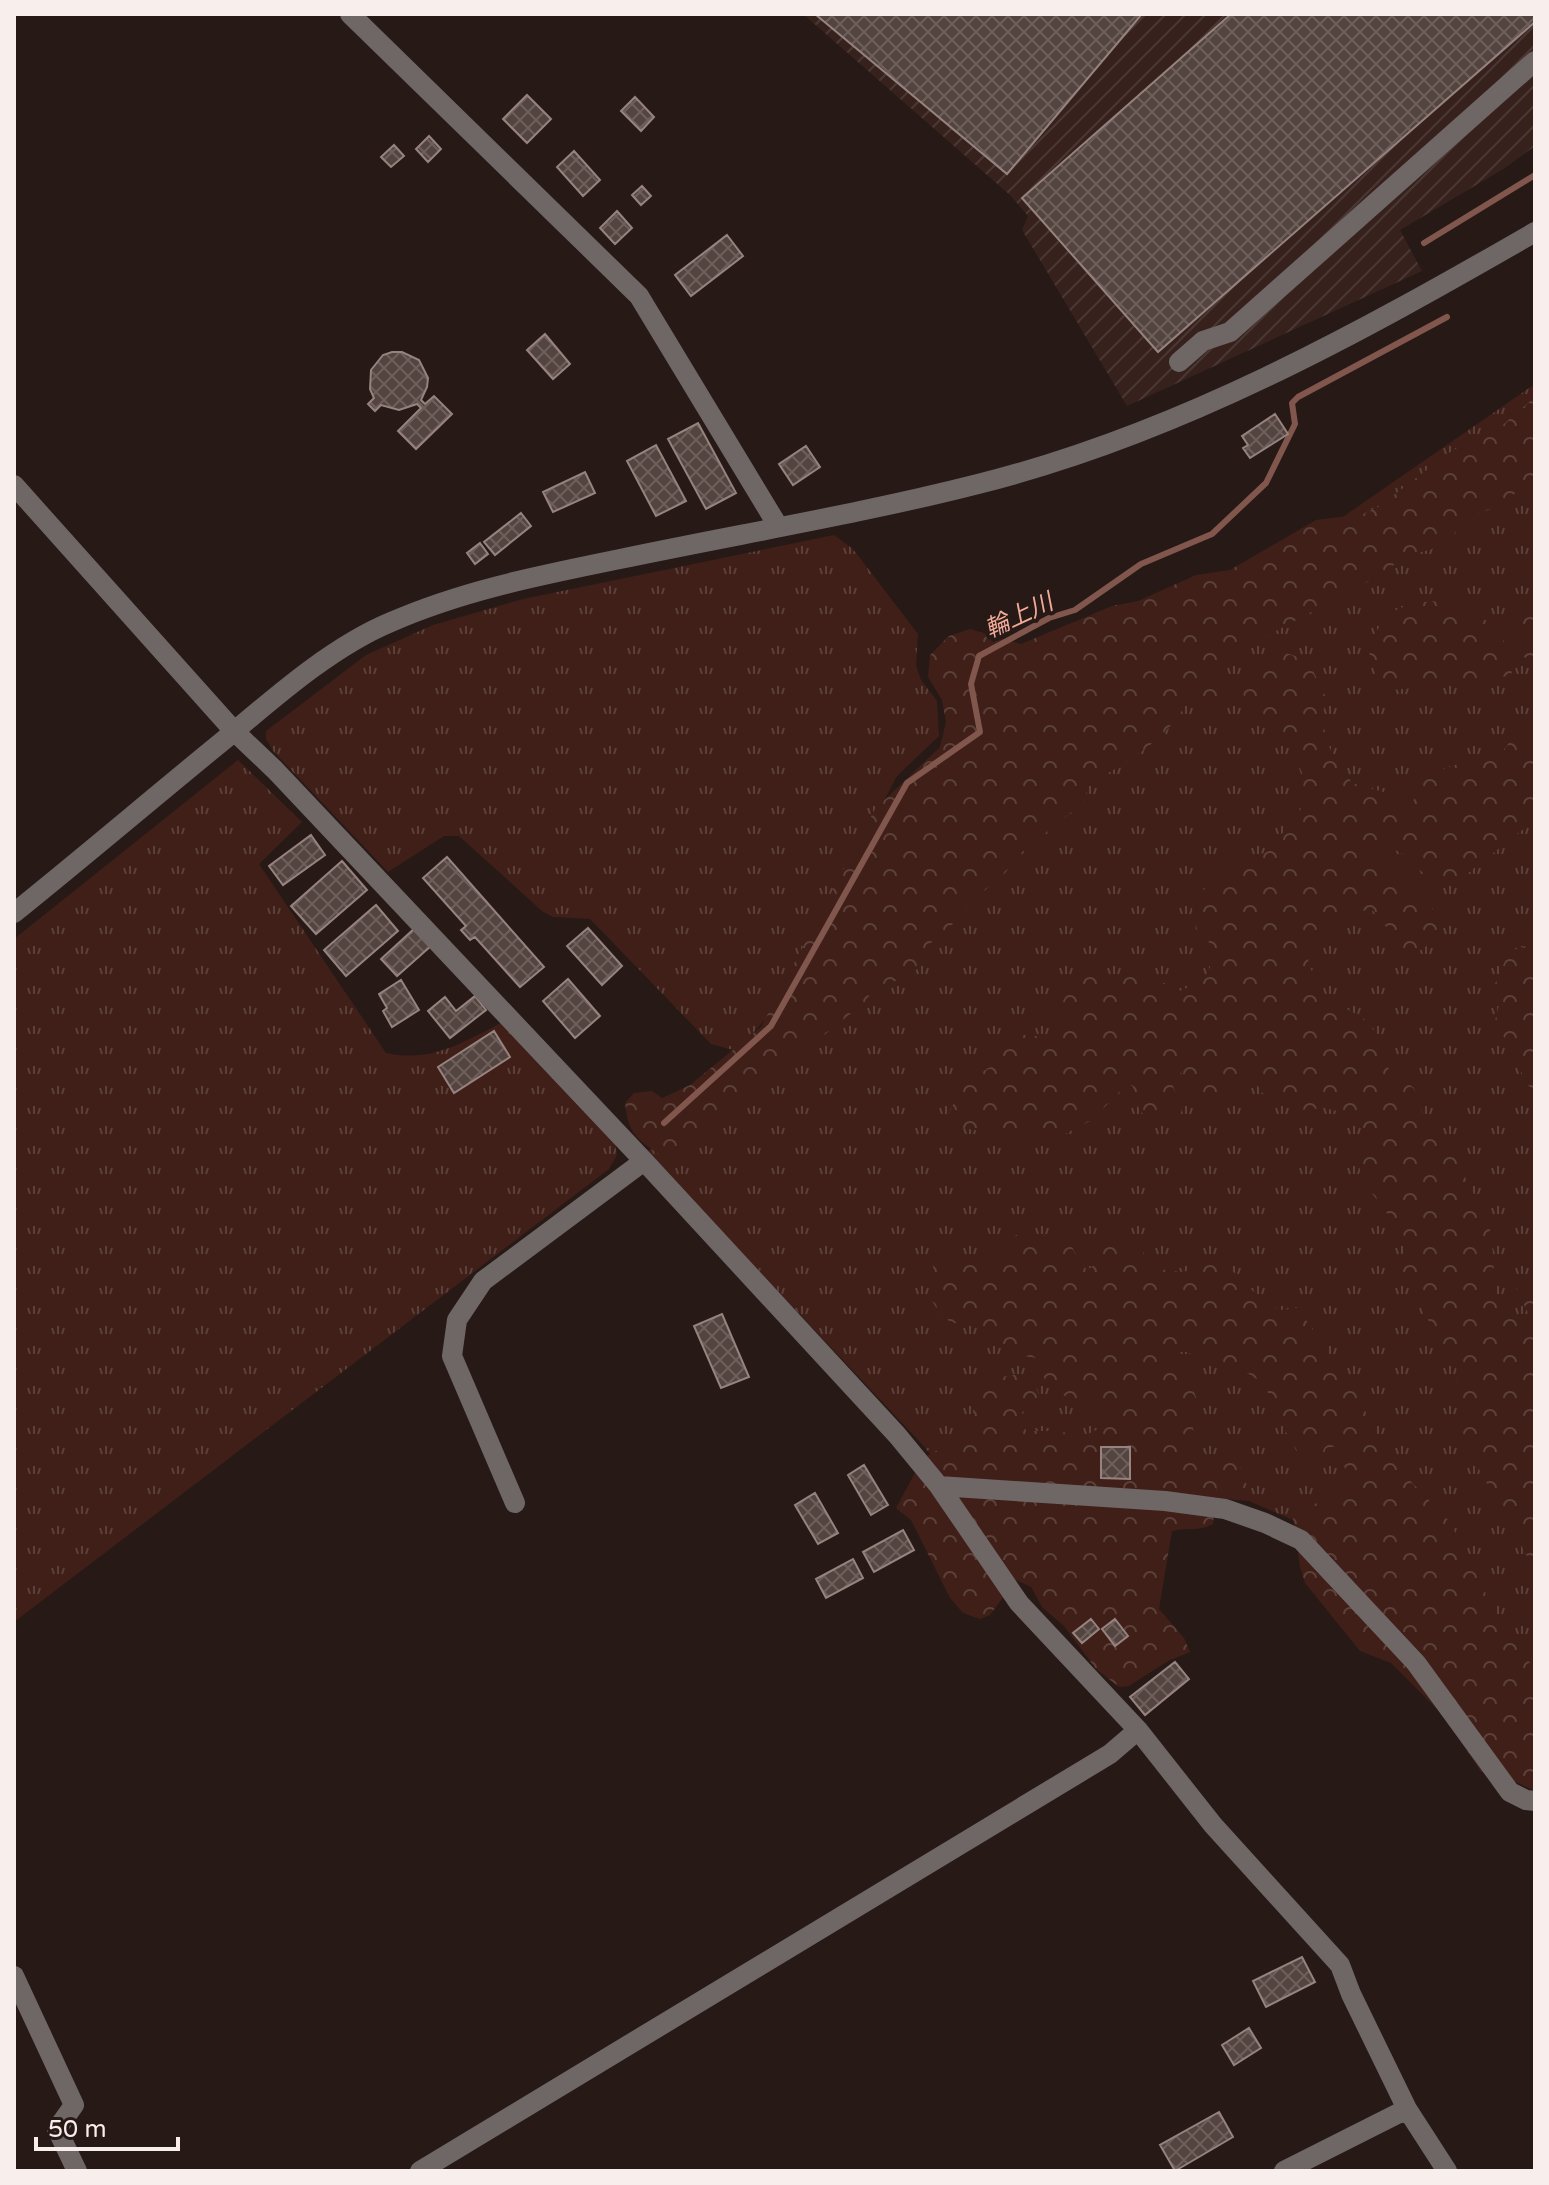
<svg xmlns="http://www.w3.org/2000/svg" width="1549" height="2185" viewBox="0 0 1549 2185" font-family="'Varela Round','Noto Sans JP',sans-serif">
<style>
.industrial{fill:url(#industrial-furrows)}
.grass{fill:url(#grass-tufts)}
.forest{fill:url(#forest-crowns)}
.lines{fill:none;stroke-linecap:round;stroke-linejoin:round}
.stream{stroke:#81564d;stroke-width:6}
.building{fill:url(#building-cross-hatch);stroke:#96837f;stroke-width:2}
.minor{stroke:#6f6766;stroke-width:20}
.labels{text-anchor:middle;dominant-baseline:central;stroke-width:8;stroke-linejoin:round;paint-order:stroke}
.water-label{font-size:24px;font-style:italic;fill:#f2aa99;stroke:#271916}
</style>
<defs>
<pattern id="industrial-furrows" width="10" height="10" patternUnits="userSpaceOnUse" patternTransform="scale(2)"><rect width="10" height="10" fill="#36211d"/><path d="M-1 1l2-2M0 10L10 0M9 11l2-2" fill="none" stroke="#4a3733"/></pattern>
<pattern id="grass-tufts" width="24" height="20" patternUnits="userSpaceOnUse" patternTransform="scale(2)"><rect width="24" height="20" fill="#3f1f18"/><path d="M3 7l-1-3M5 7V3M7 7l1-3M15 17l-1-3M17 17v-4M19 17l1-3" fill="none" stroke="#5c403a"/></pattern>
<pattern id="forest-crowns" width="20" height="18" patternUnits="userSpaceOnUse" patternTransform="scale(2)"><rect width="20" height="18" fill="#3f1f18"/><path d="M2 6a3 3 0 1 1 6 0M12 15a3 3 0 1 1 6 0" fill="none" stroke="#5c403a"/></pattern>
<pattern id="building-cross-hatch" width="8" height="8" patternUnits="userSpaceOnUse" patternTransform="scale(2)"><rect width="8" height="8" fill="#544440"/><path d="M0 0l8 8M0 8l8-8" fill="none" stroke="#6d5f5c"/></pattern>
</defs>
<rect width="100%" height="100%" fill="#271916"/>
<!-- industrial -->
<path class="industrial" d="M 803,14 L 1535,14 L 1535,146 L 1505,168 L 1400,230 L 1422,271 L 1127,406 L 1022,230 L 1028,216 L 1011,196 Z"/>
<!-- grass -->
<path class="grass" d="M 1535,384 L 1535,1791 L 1302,1524 L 1249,1501 L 950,1477 L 920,1442 L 647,1152 L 826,1002 L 1211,608 Z
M 834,535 L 853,549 L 918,634 L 916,665 L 921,680 L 937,701 L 939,736 L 897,776 L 775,1008 L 737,1051 L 711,1044 L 590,919 L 553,917 L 542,911 L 459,836 L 444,836 L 388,872 L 274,752 L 266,739 L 266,731 L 366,655 L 433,625 L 523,599 Z
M 238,760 L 302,822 L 259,864 L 386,1053 C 432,1063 463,1042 503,1022 L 615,1143 L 617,1155 L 609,1169 L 14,1622 L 14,939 Z"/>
<!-- forest -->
<path class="forest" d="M 1535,397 L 1535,479 L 1531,479 L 1503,504 L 1463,520 L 1454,534 L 1432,549 L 1407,556 L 1373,579 L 1218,662 L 1222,695 L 1211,702 L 1189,695 C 1185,703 1182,712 1177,718 C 1158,743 1119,770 1090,781 L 1083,803 L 1022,852 L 1005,873 L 964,908 L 952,925 L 927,946 L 919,967 L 908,978 L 875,986 L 866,1001 L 833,1028 L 664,1158 C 639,1140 628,1136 625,1103 L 634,1093 L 652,1091 L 662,1098 L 690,1085 L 761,1027 L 875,809 L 940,747 L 946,722 L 942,700 L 928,677 L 930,655 L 949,636 L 970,629 L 1021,644 L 1112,606 L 1138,601 L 1196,575 L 1230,570 L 1316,520 L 1363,514 L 1378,507 L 1453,450 L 1497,430 Z
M 1535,590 L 1535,663 L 1524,657 L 1511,625 Z
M 1439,601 C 1484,616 1507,622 1512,674 L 1491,681 L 1392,690 L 1377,676 L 1368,649 C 1384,611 1398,603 1439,601 Z
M 1286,653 L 1308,660 L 1327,700 L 1321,718 L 1330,749 L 1352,783 L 1387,793 L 1398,806 L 1412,804 L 1424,775 L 1458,764 L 1479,765 L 1500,755 L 1514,736 L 1528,738 L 1535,732 L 1535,768 L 1531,771 L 1535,776 L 1535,820 L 1468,873 L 1447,885 C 1441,882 1434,880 1429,877 C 1407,863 1403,841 1372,851 C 1389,874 1427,888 1436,917 C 1438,922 1438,931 1438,936 L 1423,949 L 1409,955 L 1373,911 L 1349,910 L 1306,943 L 1309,966 L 1327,998 L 1363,1018 L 1383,1041 L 1388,1068 L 1414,1088 L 1425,1120 L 1452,1152 L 1489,1223 L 1494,1261 L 1493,1285 L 1500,1302 L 1521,1325 L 1533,1322 L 1516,1290 L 1521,1280 L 1535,1287 L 1535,1564 L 1527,1556 L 1459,1433 L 1456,1359 L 1436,1335 L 1415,1294 L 1397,1267 L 1408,1241 L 1362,1180 L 1357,1154 L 1362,1127 L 1353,1115 L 1325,1108 L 1300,1110 L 1286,1101 L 1260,1092 L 1255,1076 L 1234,1076 L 1220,1082 L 1218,1103 L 1207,1109 L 1200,1102 L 1190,1079 L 1181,1073 L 1168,1057 L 1162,1063 L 1161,1073 L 1169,1076 L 1182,1108 L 1179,1121 L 1145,1117 L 1134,1101 L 1133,1087 L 1128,1083 L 1092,1120 L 1065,1134 L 1007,1135 L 980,1131 L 957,1127 L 948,1116 C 960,1089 964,1081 991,1067 L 996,1045 L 1012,1034 L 1056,1038 L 1058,1008 L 1069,992 L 1073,979 L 1086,964 L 1120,979 L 1142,972 L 1180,991 C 1207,979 1211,976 1213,946 L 1196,930 L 1192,908 L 1205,888 L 1221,871 L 1247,856 L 1265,853 L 1300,813 L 1304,778 L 1293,750 L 1275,725 L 1244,696 L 1238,677 L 1259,658 Z
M 1525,946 L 1535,948 L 1535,1090 L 1527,1085 L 1509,1043 L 1494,1025 L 1500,1000 L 1495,984 L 1509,952 Z
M 1016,1235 C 1031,1237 1057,1232 1068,1243 C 1075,1249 1078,1261 1087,1270 L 1093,1266 L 1092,1257 L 1099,1242 C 1114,1237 1131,1234 1142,1249 C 1143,1251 1146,1259 1147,1261 C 1157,1271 1173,1271 1185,1272 C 1197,1261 1207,1260 1223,1261 C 1233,1272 1266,1306 1278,1309 C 1285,1311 1290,1309 1297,1307 L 1353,1388 L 1393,1463 L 1450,1522 L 1496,1614 L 1535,1670 L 1535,1791 L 1512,1780 L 1481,1772 L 1445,1717 L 1391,1663 L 1360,1651 L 1305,1583 L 1300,1567 L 1292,1510 L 1335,1498 L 1350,1483 L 1337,1446 L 1326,1448 L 1322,1459 L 1302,1461 L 1276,1414 L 1265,1385 L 1249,1374 L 1205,1363 L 1188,1352 L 1173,1352 C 1185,1368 1199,1392 1197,1413 C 1196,1421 1191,1424 1194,1432 C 1196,1440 1202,1448 1206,1456 L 1230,1461 L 1244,1471 L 1247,1488 L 1234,1491 L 1217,1485 L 1213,1524 C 1199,1532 1187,1527 1172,1531 L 1159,1609 L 1184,1638 L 1190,1652 L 1168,1661 L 1129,1686 L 1119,1687 L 1096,1669 L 1064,1626 L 1042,1607 L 1031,1587 L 1016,1580 L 990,1615 L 980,1619 L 963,1613 L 950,1598 L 911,1520 L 896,1508 L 923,1458 L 965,1435 L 975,1425 L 971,1397 L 972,1381 L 1021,1374 L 1034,1381 L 1039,1395 L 1037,1406 L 1022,1412 L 1026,1431 L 1059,1431 L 1082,1437 L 1098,1429 L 1104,1422 L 1100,1407 C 1076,1391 1054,1406 1042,1373 L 1055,1361 C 1039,1357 1019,1359 1006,1347 C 1001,1343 998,1336 993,1332 C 966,1312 954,1342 930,1297 L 937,1281 L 932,1263 C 958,1251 967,1253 992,1263 Z"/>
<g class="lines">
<!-- stream -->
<path class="stream" d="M 1424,243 L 1535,175
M 664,1123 L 771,1026 L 907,783 L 980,732 L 971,684 L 979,656 L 1049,618 L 1075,610 L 1141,564 L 1212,534 L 1266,483 L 1295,424 L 1292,403 L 1298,397 L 1447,317"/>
</g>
<!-- building -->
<path class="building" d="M 815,14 L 1142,14 L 1007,174 Z
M 1231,14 L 1535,14 L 1535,22 L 1158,352 L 1022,198 Z
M 527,95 L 551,119 L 527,143 L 503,119 Z
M 635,97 L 654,117 L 641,131 L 621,111 Z
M 429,136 L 441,149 L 428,162 L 416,149 Z
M 394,145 L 404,156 L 391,167 L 381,157 Z
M 574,151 L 600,180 L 583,196 L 557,167 Z
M 642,186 L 651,196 L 641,205 L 632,195 Z
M 617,211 L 632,228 L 615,244 L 600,228 Z
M 727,235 L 743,256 L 691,296 L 675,275 Z
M 545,334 L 570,364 L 553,379 L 527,350 Z
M 392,352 L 402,352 L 419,360 L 428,378 L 427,387 L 421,400 L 425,404 L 434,396 L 452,414 L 416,449 L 398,431 L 421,408 L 417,404 L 399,410 L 381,405 L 375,411 L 368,404 L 374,398 L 370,389 L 371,370 L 383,355 Z
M 1275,414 L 1288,434 L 1250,458 L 1243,448 L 1248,445 L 1242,436 Z
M 698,423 L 736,493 L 706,509 L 668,439 Z
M 656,445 L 686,501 L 656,516 L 627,461 Z
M 806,446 L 820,467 L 793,485 L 779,464 Z
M 585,472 L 595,493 L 553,512 L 543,492 Z
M 521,513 L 531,526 L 495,555 L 484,542 Z
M 480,543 L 488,554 L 475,564 L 467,553 Z
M 311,835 L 325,855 L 283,885 L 269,866 Z
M 447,857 L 544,967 L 520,987 L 475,937 L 470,940 L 461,930 L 466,926 L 423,878 Z
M 342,861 L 367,890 L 316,934 L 291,906 Z
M 376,905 L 398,931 L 346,976 L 324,950 Z
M 415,928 L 431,946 L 397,976 L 381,959 Z
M 588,928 L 622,966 L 602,985 L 567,946 Z
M 568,979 L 600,1016 L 575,1038 L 543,1001 Z
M 401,980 L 419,1010 L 392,1027 L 383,1011 L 387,1008 L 379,994 Z
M 475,996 L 486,1010 L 450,1038 L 428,1011 L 445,997 L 456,1011 Z
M 494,1031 L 510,1057 L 454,1093 L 438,1067 Z
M 722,1314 L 749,1377 L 721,1388 L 694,1326 Z
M 1101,1447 L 1130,1447 L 1130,1479 L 1101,1478 Z
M 864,1465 L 888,1505 L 871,1515 L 848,1475 Z
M 815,1493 L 838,1533 L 818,1544 L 795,1505 Z
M 903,1530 L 914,1550 L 874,1572 L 863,1552 Z
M 853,1559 L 863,1578 L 826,1598 L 816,1579 Z
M 1091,1619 L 1099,1629 L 1082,1643 L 1073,1633 Z
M 1115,1619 L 1128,1636 L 1115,1646 L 1102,1629 Z
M 1175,1662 L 1189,1679 L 1145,1715 L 1130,1697 Z
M 1302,1957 L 1315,1982 L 1266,2007 L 1253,1981 Z
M 1249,2028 L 1261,2048 L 1234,2065 L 1222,2045 Z
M 1219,2112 L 1233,2137 L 1175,2171 L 1160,2145 Z"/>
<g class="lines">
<!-- minor -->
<path class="minor" d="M 350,14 L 639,296 L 778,526
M 1179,362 L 1203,341 L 1230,332 L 1535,61
M 14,485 L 234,731 L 275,770 L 644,1161 L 897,1435 L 939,1486 L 1019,1603 L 1138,1730 L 1213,1825 L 1340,1965 L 1351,1994 L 1407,2109 L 1447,2171
M 14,913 C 85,856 154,797 224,740 C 274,698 331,647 391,622 C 464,590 542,575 620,559 C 739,534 860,514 978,484 C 1178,434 1358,334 1535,232
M 939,1486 L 1165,1501 L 1225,1509 L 1265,1523 L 1301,1540 L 1416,1663 L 1510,1792 L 1526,1800 L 1535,1801
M 515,1503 L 452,1356 L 457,1320 L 483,1281 L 644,1161
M 14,1976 L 74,2105 L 57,2129 L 77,2171
M 420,2171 L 1110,1754 L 1138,1730
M 1284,2171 L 1407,2109"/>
</g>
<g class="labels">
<!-- water labels -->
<g class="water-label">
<text transform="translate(1019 616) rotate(-25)">輪上川</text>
</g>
</g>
<!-- border -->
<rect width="1549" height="2185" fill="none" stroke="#f8eeec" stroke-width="32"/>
<!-- scale -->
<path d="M36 2137v12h142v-12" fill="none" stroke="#f8eeec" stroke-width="4"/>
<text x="48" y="2137" font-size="24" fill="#f8eeec" stroke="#271916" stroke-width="6" paint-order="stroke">50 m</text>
</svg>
